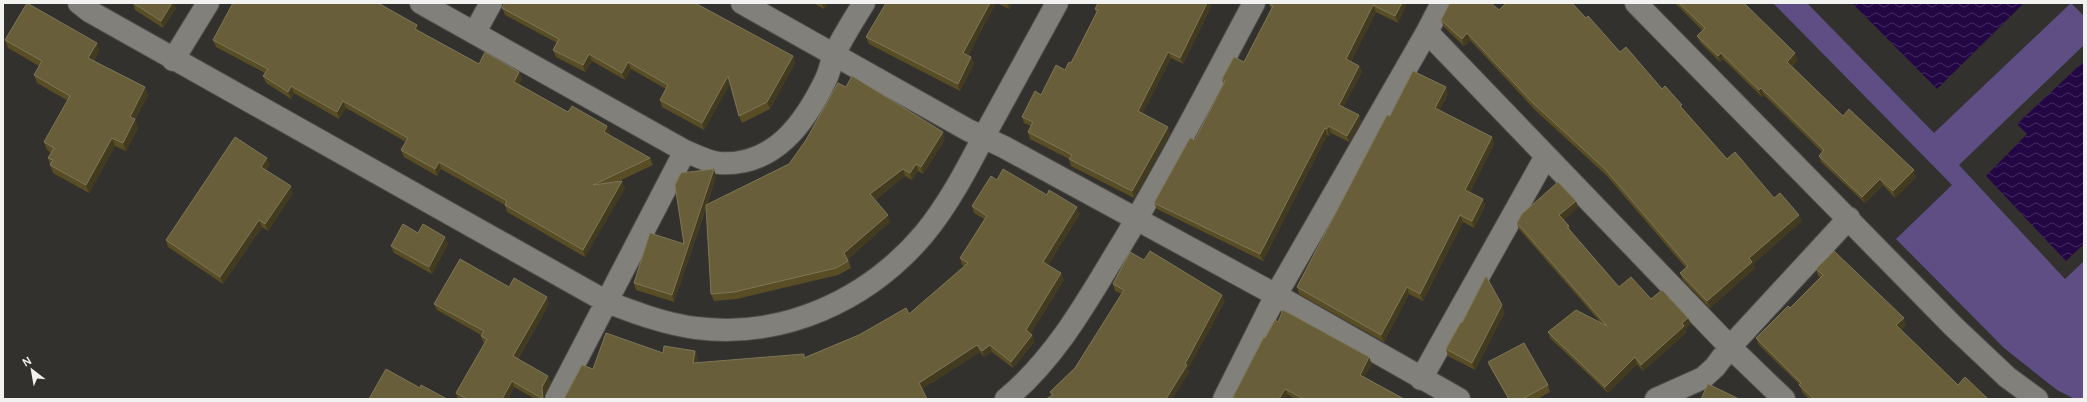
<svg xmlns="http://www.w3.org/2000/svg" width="2087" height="402" viewBox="0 0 2087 402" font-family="Manrope,sans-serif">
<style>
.green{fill:#5f4e83}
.water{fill:url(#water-waves)}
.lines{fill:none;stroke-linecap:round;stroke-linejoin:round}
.minor-casing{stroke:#4e4d4a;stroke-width:24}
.minor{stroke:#81807b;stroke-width:22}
.wall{fill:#584d24}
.shaded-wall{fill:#423b1f}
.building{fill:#685f3a;stroke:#7e7657}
</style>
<defs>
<pattern id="water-waves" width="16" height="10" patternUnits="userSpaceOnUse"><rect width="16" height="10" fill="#230745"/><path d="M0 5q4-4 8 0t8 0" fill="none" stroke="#432c60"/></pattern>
</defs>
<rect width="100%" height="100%" fill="#32312e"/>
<!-- green -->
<path class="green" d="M 1773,3 L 1807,3 L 1934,133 L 2071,3 L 2084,16 L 2084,45 L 1959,165 L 2065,279 L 2084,261 L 2084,399 L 2075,399 L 2057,390 L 2004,348 L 1896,239 L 1952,185 Z"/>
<!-- water -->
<path class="water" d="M 1852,3 L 2024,3 L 1937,89 Z
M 2084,61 L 2084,244 L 2066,261 L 1986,176 L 2027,134 L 2017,124 Z"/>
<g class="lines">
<!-- minor casing -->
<g class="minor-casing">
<path id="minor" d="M 79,3 L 89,11 L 607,302 C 636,313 665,324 696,328 C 784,339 868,300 924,234 C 948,205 967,169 984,136 C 1008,92 1033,47 1057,3
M 421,3 L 685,151 C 695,155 708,162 719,163 C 774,167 805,123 826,79 C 830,71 831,61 835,53 C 843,36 854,19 864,3
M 742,3 L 968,130 L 1004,147 L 1276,295 L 1459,399
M 1636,3 L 1954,327 L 2007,377 L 2037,399
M 475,32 L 491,3
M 1427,32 L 1730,347 L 1784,399
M 173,60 L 208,3
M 1421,379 L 1546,156
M 556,399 L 685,151
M 1006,399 C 1052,361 1082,310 1112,260 C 1163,177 1208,89 1254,3
M 1224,399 L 1276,295 L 1427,32 L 1442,3
M 1656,399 L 1703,378 L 1715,367 L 1730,347 L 1849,218"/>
</g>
<!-- minor -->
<use href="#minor" class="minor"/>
</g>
<!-- wall -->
<path class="wall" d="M 133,3 L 176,8 L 163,28 L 135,10 Z
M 813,3 L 828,3 L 824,9 Z
M 886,3 L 996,3 L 968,55 L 971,57 L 974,64 L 960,91 L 869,44 L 866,37 Z
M 997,3 L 1012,3 L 1009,9 Z
M 1098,3 L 1209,3 L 1211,7 L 1183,64 L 1171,58 L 1142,114 L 1170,133 L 1134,198 L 1071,166 L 1069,159 L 1030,139 L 1028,132 L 1031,126 L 1024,123 L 1022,117 L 1041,95 L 1071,63 L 1096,13 L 1095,9 Z
M 1407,3 L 1398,23 L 1376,12 L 1351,61 L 1359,66 L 1362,72 L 1343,107 L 1359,115 L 1361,122 L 1349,142 L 1331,133 L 1329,136 L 1327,135 L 1263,261 L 1157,209 L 1154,203 L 1195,140 L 1224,84 L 1222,79 L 1244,62 L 1271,9 L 1270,5 Z
M 1675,3 L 1744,3 L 1798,60 L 1792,66 L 1843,116 L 1916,177 L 1895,198 L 1883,185 L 1865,203 L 1821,162 L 1819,156 L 1822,152 L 1764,95 L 1762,97 L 1723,59 L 1720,62 L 1700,42 L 1697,36 L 1703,31 Z
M 502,8 L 793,56 L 795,63 L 770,109 L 742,123 L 739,116 L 730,83 L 704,130 L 662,107 L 660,100 L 666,89 L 631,69 L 625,80 L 592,61 L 585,72 L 556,57 L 553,50 L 557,43 L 505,15 Z
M 1499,10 L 1586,18 L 1620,52 L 1662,89 L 1684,110 L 1727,159 L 1774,198 L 1802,221 L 1753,264 L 1755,268 L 1710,308 L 1683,280 L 1680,273 L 1686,268 L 1607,176 L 1535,110 L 1470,40 L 1464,46 L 1444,27 L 1441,20 Z
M 419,31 L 479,64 L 519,72 L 522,79 L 519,84 L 568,112 L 610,133 L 608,135 L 650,158 L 653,165 L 617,182 L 625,188 L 585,257 L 507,212 L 505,205 L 441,169 L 437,176 L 404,157 L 401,150 L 406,142 L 346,108 L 339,119 L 294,93 L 291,99 L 266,83 L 263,76 L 265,73 L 216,47 L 213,40 Z
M 5,40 L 97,43 L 99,51 L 94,61 L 148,95 L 135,120 L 138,128 L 126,151 L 115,146 L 89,193 L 53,173 L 48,158 L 51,153 L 47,150 L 44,142 L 68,101 L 37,83 L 34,75 L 39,66 L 8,48 Z
M 1448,94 L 1439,111 L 1494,144 L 1470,192 L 1483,199 L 1485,206 L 1474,228 L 1463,222 L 1423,301 L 1409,294 L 1384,342 L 1299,294 L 1297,287 L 1390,116 Z
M 945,139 L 923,174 L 918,171 L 912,180 L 905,176 L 875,200 L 890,222 L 848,259 L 851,268 L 838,275 L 737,299 L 714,301 L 711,294 L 706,208 L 674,302 L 636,290 L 634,283 L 684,244 L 716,176 L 707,205 Z
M 270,165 L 266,170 L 293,193 L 268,231 L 262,227 L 223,284 L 168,247 L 166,240 Z
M 997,180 L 1047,195 L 1080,214 L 1048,265 L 1064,280 L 1030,334 L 1032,335 L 1034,342 L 1013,368 L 992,352 L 984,357 L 980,352 L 922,389 L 593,369 L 663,353 L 695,351 L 698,358 L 697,363 L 805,357 L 909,314 L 965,266 L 962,265 L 960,258 L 984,219 L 974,213 L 972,206 Z
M 1578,207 L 1564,220 L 1569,226 L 1570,230 L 1619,287 L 1651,299 L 1691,324 L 1685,329 L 1687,332 L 1643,371 L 1637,364 L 1608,393 L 1550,338 L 1548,332 L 1601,323 L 1519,229 L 1517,223 Z
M 418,233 L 448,244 L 432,274 L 394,253 L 391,246 Z
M 1144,260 L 1225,301 L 1188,369 L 1189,372 L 1172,399 L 1046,399 L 1051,396 L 1050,392 L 1075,368 L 1122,294 L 1115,291 L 1113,284 Z
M 1816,269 L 1906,325 L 1901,330 L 1958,385 L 1988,399 L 1809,399 L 1802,392 L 1800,385 L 1759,345 L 1756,338 L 1790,308 L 1820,277 L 1818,276 Z
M 509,287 L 549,304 L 518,359 L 551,382 L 545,394 L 545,399 L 535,399 L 514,387 L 508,399 L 458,399 L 456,393 L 485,343 L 483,342 L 481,336 L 481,335 L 437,310 L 434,304 Z
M 1505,312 L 1475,370 L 1448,356 L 1446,349 Z
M 1265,338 L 1372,364 L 1364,377 L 1404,399 L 1295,399 L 1288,395 L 1285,399 L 1234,399 L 1233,397 Z
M 1488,362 L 1548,385 L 1550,392 L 1538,399 L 1508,399 L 1491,369 Z"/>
<!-- shaded-wall -->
<path class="shaded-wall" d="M 172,3 L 174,3 L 176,8 L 163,28 L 161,21 Z
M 822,3 L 828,3 L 824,9 Z
M 990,3 L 996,3 L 966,60 L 963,53 Z
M 1007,3 L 1012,3 L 1009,9 Z
M 1207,3 L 1209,3 L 1211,7 L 1183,64 L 1180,58 Z
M 1402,3 L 1407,3 L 1398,23 L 1395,16 Z
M 1373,5 L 1376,12 L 1349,66 L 1346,59 Z
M 417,25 L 419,32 L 415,29 Z
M 1467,33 L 1470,40 L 1464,46 L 1462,39 Z
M 97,43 L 99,51 L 91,66 L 88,58 Z
M 1168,52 L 1171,58 L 1140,118 L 1138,111 Z
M 1721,53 L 1723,59 L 1720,62 L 1718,56 Z
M 1795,53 L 1798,60 L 1790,68 L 1787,62 Z
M 589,54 L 592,61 L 585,72 L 583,65 Z
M 793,56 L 795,63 L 770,109 L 767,102 Z
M 971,57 L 974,64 L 960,91 L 958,84 Z
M 628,62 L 631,69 L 625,80 L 622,73 Z
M 1359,66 L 1362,72 L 1341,112 L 1339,105 Z
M 519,72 L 522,79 L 517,89 L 514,82 Z
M 728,76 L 731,83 L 704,130 L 702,123 Z
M 291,86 L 294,93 L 291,99 L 288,92 Z
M 145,87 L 148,95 L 135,120 L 138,128 L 126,151 L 123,143 L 130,117 Z
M 1446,87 L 1448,94 L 1437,115 L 1435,108 Z
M 1761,88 L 1764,95 L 1762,97 L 1759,90 Z
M 343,101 L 346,108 L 339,119 L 337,112 Z
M 1359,115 L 1361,122 L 1349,142 L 1347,136 Z
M 607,126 L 610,133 L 606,139 L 604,132 Z
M 1329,126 L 1331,133 L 1329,136 L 1327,129 Z
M 1168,127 L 1170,133 L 1134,198 L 1132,191 Z
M 1325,128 L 1327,135 L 1263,261 L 1260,254 Z
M 943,132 L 945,139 L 923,174 L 921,167 Z
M 1492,137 L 1494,144 L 1468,197 L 1465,190 Z
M 112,138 L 115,146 L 89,193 L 86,185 Z
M 267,158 L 270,165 L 264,174 L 261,167 Z
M 439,162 L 441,169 L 437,176 L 435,169 Z
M 916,164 L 918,171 L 912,180 L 910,173 Z
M 714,169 L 716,176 L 674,302 L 672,295 Z
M 903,169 L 905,176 L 873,201 L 870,194 Z
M 1914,170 L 1916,177 L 1895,198 L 1893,191 Z
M 1880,179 L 1883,185 L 1865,203 L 1862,197 Z
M 622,181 L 625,188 L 585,257 L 583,250 Z
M 291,186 L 293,193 L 268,231 L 265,224 Z
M 1483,199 L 1485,206 L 1474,228 L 1472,221 Z
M 1576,201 L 1578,207 L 1562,222 L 1559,215 Z
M 1077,207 L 1080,214 L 1046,269 L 1043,262 Z
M 888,215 L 890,222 L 847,260 L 844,253 Z
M 1460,215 L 1463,222 L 1423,301 L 1420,294 Z
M 1799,215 L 1802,221 L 1753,264 L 1755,268 L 1710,308 L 1707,301 L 1749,258 Z
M 259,220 L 262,227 L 223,284 L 220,277 Z
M 445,237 L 448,244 L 432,274 L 429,267 Z
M 1061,273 L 1064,280 L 1028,337 L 1026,330 Z
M 1407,287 L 1409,294 L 1384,342 L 1381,335 Z
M 1222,295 L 1225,301 L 1188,369 L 1189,372 L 1172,399 L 1166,399 Z
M 547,297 L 549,304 L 515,363 L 513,356 Z
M 1502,305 L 1505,312 L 1475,370 L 1472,363 Z
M 1688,318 L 1691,324 L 1685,329 L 1687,332 L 1643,371 L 1641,365 L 1682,323 Z
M 1904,318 L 1906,325 L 1899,332 L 1896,325 Z
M 1032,335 L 1034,342 L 1013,368 L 1011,362 Z
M 977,345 L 980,352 L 921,390 L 919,383 Z
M 990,345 L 992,352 L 984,357 L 982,351 Z
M 695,351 L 698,358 L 696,370 L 693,363 Z
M 1369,357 L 1372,364 L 1362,381 L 1360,375 Z
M 1635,357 L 1637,364 L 1608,393 L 1605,387 Z
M 548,376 L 551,382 L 545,394 L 545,399 L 543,399 L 542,387 Z
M 512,381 L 514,387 L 508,399 L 502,399 Z
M 1285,389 L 1288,395 L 1285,399 L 1279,399 Z"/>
<!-- building -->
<path class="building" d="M 27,3 L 97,43 L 88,58 L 145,87 L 130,117 L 135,119 L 123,143 L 112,138 L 86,185 L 50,165 L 53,160 L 48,158 L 54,148 L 44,142 L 70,96 L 34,75 L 42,61 L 5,40 Z
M 133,3 L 172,3 L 161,21 Z
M 233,3 L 378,3 L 417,25 L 415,29 L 479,64 L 485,52 L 519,72 L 514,82 L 568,112 L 572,106 L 607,126 L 604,132 L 650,158 L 593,185 L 622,181 L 583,250 L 505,205 L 507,201 L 439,162 L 435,169 L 401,150 L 408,138 L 343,101 L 337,112 L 291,86 L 288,92 L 263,76 L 268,69 L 213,40 Z
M 505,3 L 695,3 L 793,56 L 767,102 L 739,116 L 728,76 L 702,123 L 660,100 L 668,85 L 628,62 L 622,73 L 589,54 L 583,65 L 553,50 L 559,39 L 502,8 Z
M 886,3 L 990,3 L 963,53 L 971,57 L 958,84 L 866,37 Z
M 1098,3 L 1207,3 L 1180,58 L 1168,52 L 1138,111 L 1168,127 L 1132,191 L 1069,159 L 1072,155 L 1028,132 L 1033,122 L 1022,117 L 1035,91 L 1041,95 L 1056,65 L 1065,70 L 1069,62 L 1071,63 L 1098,10 L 1095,9 Z
M 1271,3 L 1402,3 L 1395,16 L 1373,5 L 1346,59 L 1359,66 L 1339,105 L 1359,115 L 1347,136 L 1329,126 L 1327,129 L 1325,128 L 1260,254 L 1154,203 L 1190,138 L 1195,140 L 1225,81 L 1222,79 L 1234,57 L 1244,62 L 1273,6 L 1270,5 Z
M 1450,3 L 1491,3 L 1499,10 L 1506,3 L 1572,3 L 1586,18 L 1588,16 L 1620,52 L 1626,47 L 1662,89 L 1665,86 L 1682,105 L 1680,106 L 1727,159 L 1735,152 L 1774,198 L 1780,193 L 1799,215 L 1749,258 L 1752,262 L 1707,301 L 1680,273 L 1688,266 L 1605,169 L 1533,103 L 1467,33 L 1462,39 L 1441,20 Z
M 1679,3 L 1744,3 L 1795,53 L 1787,62 L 1843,116 L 1849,109 L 1914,170 L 1893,191 L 1880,179 L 1862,197 L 1819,156 L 1824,150 L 1761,88 L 1759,90 L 1721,53 L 1718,56 L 1697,36 L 1705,28 Z
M 1413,71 L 1446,87 L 1435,108 L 1492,137 L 1465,190 L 1483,199 L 1472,221 L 1460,215 L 1420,294 L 1407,287 L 1381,335 L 1297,287 L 1387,115 L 1390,116 Z
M 852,76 L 943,132 L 921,167 L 916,164 L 910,173 L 903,169 L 870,194 L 888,215 L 844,253 L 848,261 L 836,268 L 734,292 L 711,294 L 706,205 L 789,164 L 806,140 L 838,83 L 846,87 Z
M 235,137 L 267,158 L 261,167 L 291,186 L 265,224 L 259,220 L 220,277 L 166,240 Z
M 714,169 L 672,295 L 634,283 L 650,233 L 684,244 L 675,185 L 681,173 Z
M 1003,169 L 1047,195 L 1049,190 L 1077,207 L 1043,262 L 1061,273 L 1026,330 L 1032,335 L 1011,362 L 990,345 L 982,351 L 977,345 L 919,383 L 927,399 L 564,399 L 582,365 L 593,369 L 606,333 L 663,353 L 664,346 L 695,351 L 693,363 L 804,354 L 804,358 L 859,335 L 906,308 L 909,314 L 968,263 L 960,258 L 987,216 L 972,206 L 991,176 L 997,180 Z
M 1558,182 L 1576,201 L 1559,215 L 1569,226 L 1567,227 L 1619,287 L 1631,277 L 1651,299 L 1662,290 L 1688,318 L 1682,323 L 1684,326 L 1641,365 L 1635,357 L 1605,387 L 1548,332 L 1576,310 L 1607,326 L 1517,223 L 1522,214 Z
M 403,224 L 418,233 L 423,224 L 445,237 L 429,267 L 391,246 Z
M 1150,251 L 1222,295 L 1185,364 L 1187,365 L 1166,399 L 1046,399 L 1053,395 L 1050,392 L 1075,368 L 1124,290 L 1113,284 L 1130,252 L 1144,260 Z
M 1834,251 L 1904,318 L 1896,325 L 1958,385 L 1965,377 L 1988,399 L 1814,399 L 1799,385 L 1801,383 L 1756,338 L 1788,306 L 1790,308 L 1823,275 L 1816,269 Z
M 460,259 L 509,287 L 514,278 L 547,297 L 513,356 L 548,376 L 542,387 L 543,399 L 512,381 L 502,399 L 467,399 L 456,393 L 487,339 L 481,336 L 484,331 L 434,304 Z
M 1486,276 L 1502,305 L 1472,363 L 1446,349 L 1461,322 L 1462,323 Z
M 1283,310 L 1369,357 L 1360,375 L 1404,399 L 1304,399 L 1285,389 L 1279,399 L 1237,399 L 1233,397 L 1264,337 L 1265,338 L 1275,320 L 1278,322 Z
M 1524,343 L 1548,385 L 1522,399 L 1509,399 L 1488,362 Z
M 386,369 L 420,388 L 421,385 L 447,399 L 369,399 Z
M 1708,384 L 1739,399 L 1701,399 Z"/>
<!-- border -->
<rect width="2087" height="402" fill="none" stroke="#f2f2f0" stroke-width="8"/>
<!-- north arrow -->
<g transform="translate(32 370) rotate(329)" stroke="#32312e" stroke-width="3" paint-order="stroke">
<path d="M0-3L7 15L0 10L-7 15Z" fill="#f2f2f0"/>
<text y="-6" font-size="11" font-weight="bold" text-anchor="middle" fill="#f2f2f0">N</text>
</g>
</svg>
